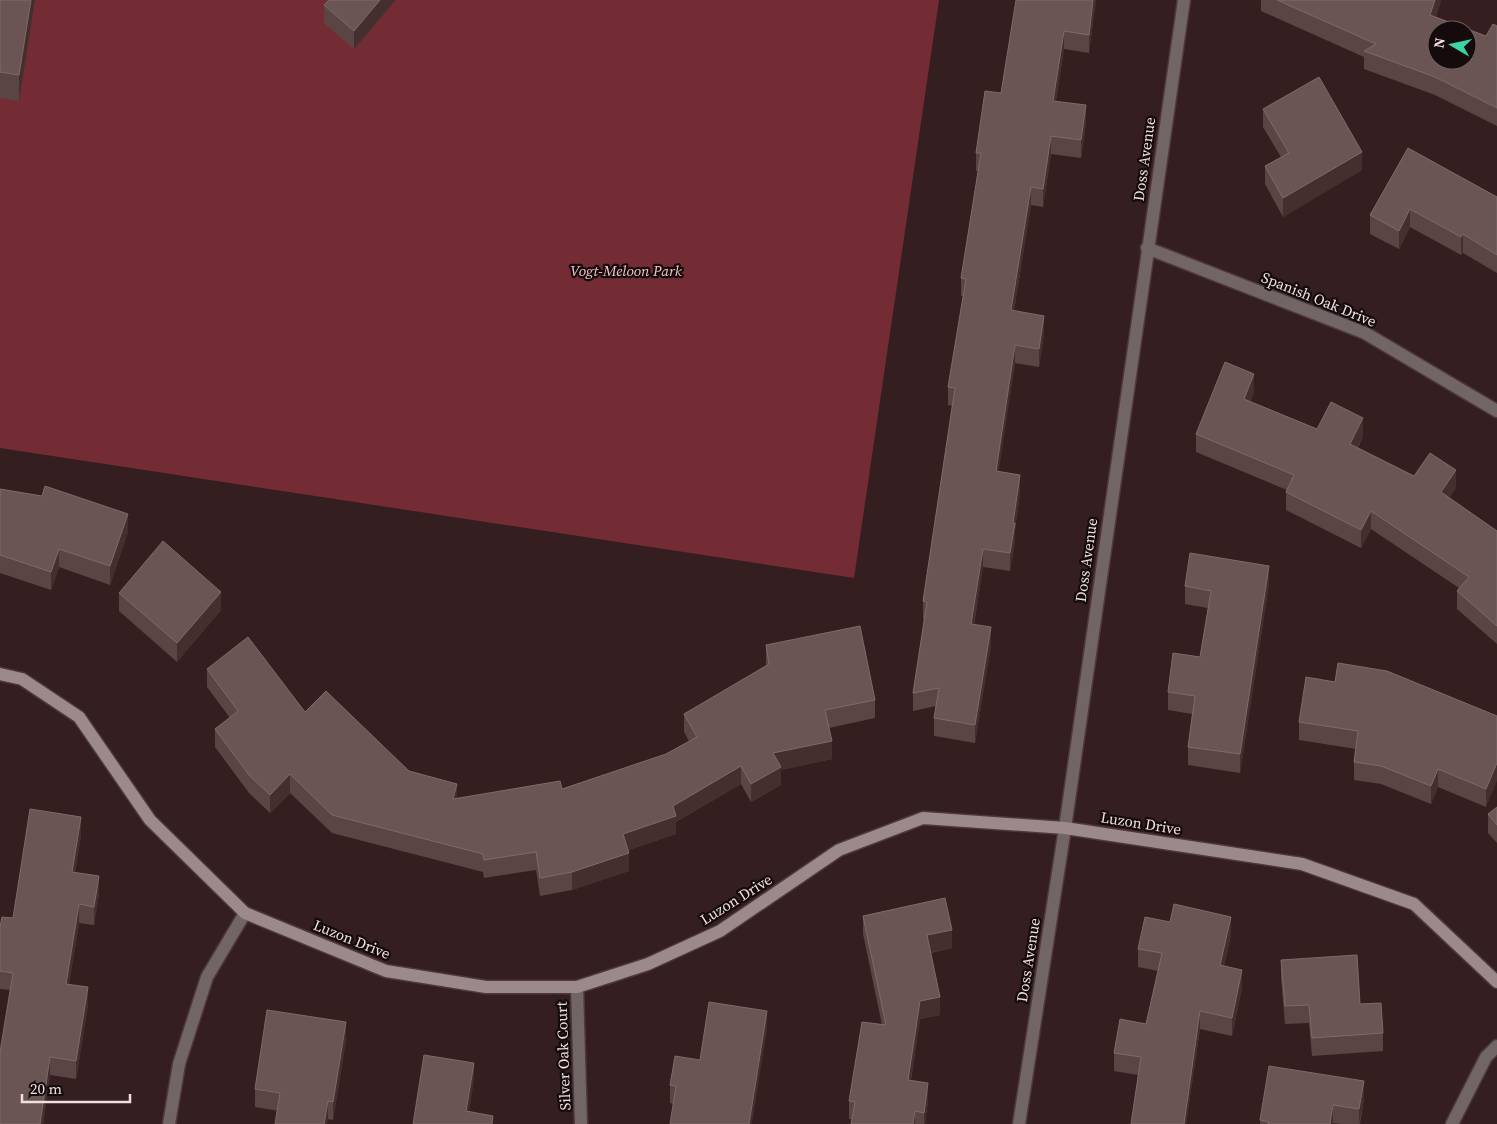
<svg xmlns="http://www.w3.org/2000/svg" width="1497" height="1124" viewBox="0 0 1497 1124" font-family="'Source Serif 4',serif">
<style>
.green{fill:#732c34}
.lines{fill:none;stroke-linecap:round;stroke-linejoin:round}
.street-casing{stroke:#4e393a;stroke-width:15}
.secondary-casing{stroke:#4e393a;stroke-width:15}
.street{stroke:#716565;stroke-width:12}
.secondary{stroke:#9c898a;stroke-width:12}
.wall{fill:#5a4444}
.shaded-wall{fill:#442e2e}
.building{fill:#6a5454;stroke:#7f6a6a;fill-rule:evenodd}
.labels{text-anchor:middle;dominant-baseline:central;stroke-width:4.5;stroke-linejoin:round;paint-order:stroke}
.street-label{font-size:15px;fill:#efdfdf;stroke:#150b0c}
.park-label{font-size:15px;font-style:italic;fill:#f3c5c6;stroke:#150b0c}
</style>
<rect width="100%" height="100%" fill="#341e1f"/>
<!-- green -->
<path class="green" d="M 0,0 L 939,0 L 854,578 L 0,448 Z"/>
<g class="lines">
<!-- street casing -->
<g class="street-casing">
<path id="street" d="M 1147,248 L 1365,333 L 1497,411
M 577,987 L 581,1124
M 169,1124 L 179,1064 L 207,977 L 245,913
M 1019,1124 L 1065,828 L 1184,0
M 1452,1124 L 1486,1057 L 1497,1046"/>
</g>
<!-- secondary casing -->
<g class="secondary-casing">
<path id="secondary" d="M 0,674 L 22,679 L 79,717 L 150,820 L 245,913 L 386,971 L 486,987 L 577,987 L 648,964 L 720,931 L 839,850 L 923,818 L 1065,828 L 1302,864 L 1414,904 L 1497,982"/>
</g>
<!-- street -->
<use href="#street" class="street"/>
<!-- secondary -->
<use href="#secondary" class="secondary"/>
</g>
<!-- wall -->
<path class="wall" d="M 0,0 L 35,0 L 19,101 L 0,98 Z
M 396,0 L 354,49 L 324,23 L 324,5 Z
M 1096,0 L 1089,53 L 1064,49 L 1056,101 L 1086,123 L 1081,158 L 1051,154 L 1043,207 L 1031,205 L 1014,311 L 1044,334 L 1039,367 L 1015,363 L 998,472 L 1020,493 L 1015,530 L 1015,541 L 1010,571 L 983,567 L 974,625 L 991,645 L 975,743 L 934,736 L 934,718 L 936,706 L 913,711 L 913,693 L 924,620 L 923,619 L 923,601 L 952,406 L 948,405 L 948,387 L 963,296 L 961,296 L 961,278 L 978,171 L 976,171 L 976,153 L 1001,93 Z
M 1261,0 L 1441,0 L 1436,17 L 1486,36 L 1497,26 L 1497,126 L 1435,95 L 1364,69 L 1364,57 L 1261,11 Z
M 1263,109 L 1362,170 L 1283,217 L 1265,184 L 1265,166 L 1281,157 L 1263,127 Z
M 1408,148 L 1497,197 L 1497,273 L 1463,253 L 1461,255 L 1410,227 L 1399,249 L 1370,234 L 1370,215 Z
M 1254,392 L 1250,402 L 1317,429 L 1363,436 L 1358,448 L 1414,476 L 1456,488 L 1449,498 L 1497,531 L 1497,644 L 1457,609 L 1457,591 L 1459,588 L 1371,529 L 1361,548 L 1286,510 L 1286,492 L 1287,490 L 1196,452 L 1196,434 Z
M 0,489 L 128,532 L 110,585 L 59,567 L 51,590 L 0,573 Z
M 1269,584 L 1240,773 L 1188,765 L 1188,747 L 1192,714 L 1168,710 L 1168,692 L 1200,657 L 1208,608 L 1185,604 L 1185,586 Z
M 119,593 L 221,610 L 177,662 L 119,611 Z
M 766,645 L 875,700 L 875,718 L 829,728 L 832,759 L 781,770 L 781,785 L 751,802 L 741,784 L 676,822 L 676,834 L 629,850 L 629,871 L 572,890 L 540,896 L 536,870 L 484,878 L 483,872 L 332,833 L 290,793 L 270,813 L 249,793 L 215,747 L 215,729 L 230,718 L 207,687 L 207,669 L 305,712 L 457,798 L 562,789 L 666,754 L 689,741 L 684,732 L 684,714 L 766,666 Z
M 1497,716 L 1486,807 L 1438,787 L 1431,804 L 1381,784 L 1354,780 L 1354,762 L 1356,749 L 1299,740 L 1299,722 Z
M 1497,807 L 1497,843 L 1488,833 L 1488,814 Z
M 81,835 L 75,873 L 99,894 L 94,925 L 79,923 L 69,984 L 88,1005 L 76,1079 L 50,1075 L 43,1124 L 0,1124 L 10,990 L 0,989 L 0,927 L 13,918 Z
M 863,916 L 952,948 L 931,953 L 940,1015 L 920,1019 L 911,1080 L 928,1101 L 925,1124 L 851,1124 L 852,1119 L 849,1119 L 849,1101 L 882,1025 L 863,934 Z
M 1231,935 L 1224,966 L 1242,988 L 1232,1036 L 1200,1029 L 1186,1124 L 1131,1124 L 1138,1075 L 1114,1071 L 1114,1053 L 1146,1024 L 1158,971 L 1138,967 L 1138,949 Z
M 1281,960 L 1360,1004 L 1383,1033 L 1383,1051 L 1312,1056 L 1309,1023 L 1285,1024 L 1281,978 Z
M 767,1029 L 673,1104 L 670,1103 L 670,1085 L 700,1060 Z
M 346,1040 L 333,1120 L 255,1107 L 255,1089 Z
M 1364,1099 L 1360,1124 L 1340,1124 L 1333,1123 L 1333,1124 L 1260,1124 L 1260,1120 Z"/>
<!-- shaded-wall -->
<path class="shaded-wall" d="M 31,0 L 35,0 L 19,101 L 19,75 Z
M 380,0 L 396,0 L 354,49 L 354,31 Z
M 1093,0 L 1096,0 L 1089,53 L 1089,35 Z
M 1435,0 L 1441,0 L 1441,2 L 1430,33 L 1430,15 Z
M 1064,31 L 1064,49 L 1053,119 L 1053,101 Z
M 1086,105 L 1086,123 L 1081,158 L 1081,140 Z
M 1051,136 L 1051,154 L 1043,207 L 1043,189 Z
M 1362,152 L 1362,170 L 1283,217 L 1283,198 Z
M 1031,187 L 1031,205 L 1011,328 L 1011,310 Z
M 1410,209 L 1410,227 L 1399,249 L 1399,231 Z
M 1463,234 L 1463,253 L 1461,255 L 1461,237 Z
M 1044,316 L 1044,334 L 1039,367 L 1039,349 Z
M 1015,345 L 1015,363 L 996,490 L 996,471 Z
M 1254,374 L 1254,392 L 1244,417 L 1244,399 Z
M 1363,418 L 1363,436 L 1350,462 L 1350,444 Z
M 1456,470 L 1456,488 L 1441,510 L 1441,492 Z
M 1020,475 L 1020,493 L 1015,530 L 1015,541 L 1010,571 L 1010,553 L 1013,523 Z
M 1371,511 L 1371,529 L 1361,548 L 1361,530 Z
M 128,514 L 128,532 L 110,585 L 110,566 Z
M 59,549 L 59,567 L 51,590 L 51,572 Z
M 983,549 L 983,567 L 971,642 L 971,624 Z
M 1269,566 L 1269,584 L 1240,773 L 1240,754 Z
M 221,592 L 221,610 L 177,662 L 177,643 Z
M 991,627 L 991,645 L 975,743 L 975,725 Z
M 832,741 L 832,759 L 781,770 L 781,785 L 751,802 L 751,784 L 773,753 Z
M 1497,763 L 1497,781 L 1486,807 L 1486,789 Z
M 741,766 L 741,784 L 676,822 L 676,834 L 623,852 L 623,834 Z
M 1438,769 L 1438,787 L 1431,804 L 1431,786 Z
M 290,774 L 290,793 L 270,813 L 270,795 Z
M 457,784 L 457,802 L 453,799 Z
M 81,817 L 81,835 L 72,890 L 72,872 Z
M 629,853 L 629,871 L 572,890 L 572,872 Z
M 99,876 L 99,894 L 94,925 L 94,907 Z
M 79,904 L 79,923 L 66,1002 L 66,984 Z
M 1231,917 L 1231,935 L 1220,983 L 1220,965 Z
M 952,930 L 952,948 L 927,953 L 927,935 Z
M 1242,970 L 1242,988 L 1232,1036 L 1232,1018 Z
M 88,987 L 88,1005 L 76,1079 L 76,1061 Z
M 940,997 L 940,1015 L 920,1019 L 908,1098 L 908,1080 L 920,1001 Z
M 767,1011 L 767,1029 L 752,1124 L 749,1124 Z
M 1200,1011 L 1200,1029 L 1186,1124 L 1184,1124 Z
M 346,1022 L 346,1040 L 333,1120 L 333,1102 Z
M 50,1057 L 50,1075 L 43,1124 L 40,1124 Z
M 474,1063 L 474,1081 L 467,1124 L 466,1111 Z
M 1364,1081 L 1364,1099 L 1359,1124 L 1359,1109 Z
M 928,1083 L 928,1101 L 925,1124 L 924,1124 L 924,1113 Z
M 328,1101 L 328,1119 L 327,1124 L 324,1124 Z
M 1333,1105 L 1333,1124 L 1330,1124 Z
M 915,1111 L 915,1124 L 913,1124 Z"/>
<!-- building -->
<path class="building" d="M 0,0 L 31,0 L 19,75 L 0,72 Z
M 329,0 L 380,0 L 354,31 L 324,5 Z
M 1016,0 L 1093,0 L 1089,35 L 1064,31 L 1053,101 L 1086,105 L 1081,140 L 1051,136 L 1043,189 L 1031,187 L 1011,310 L 1044,316 L 1039,349 L 1015,345 L 996,471 L 1020,475 L 1013,523 L 1015,523 L 1010,553 L 983,549 L 971,624 L 991,627 L 975,725 L 934,718 L 939,688 L 913,693 L 927,602 L 923,601 L 955,388 L 948,387 L 966,279 L 961,278 L 981,153 L 976,153 L 985,91 L 1001,93 Z
M 1277,0 L 1435,0 L 1430,15 L 1486,36 L 1493,24 L 1497,26 L 1497,108 L 1435,77 L 1364,51 L 1376,44 ZM 1437,30 L 1467,30 L 1467,60 L 1437,60 Z
M 1319,77 L 1362,152 L 1283,198 L 1265,166 L 1289,153 L 1263,109 Z
M 1408,148 L 1497,197 L 1497,255 L 1463,234 L 1461,237 L 1410,209 L 1399,231 L 1370,215 Z
M 1225,362 L 1254,374 L 1244,399 L 1317,429 L 1331,402 L 1363,418 L 1350,444 L 1414,476 L 1430,453 L 1456,470 L 1441,492 L 1497,531 L 1497,626 L 1457,591 L 1469,577 L 1371,511 L 1361,530 L 1286,492 L 1294,475 L 1196,434 Z
M 45,486 L 128,514 L 110,566 L 59,549 L 51,572 L 0,555 L 0,489 L 42,496 Z
M 163,541 L 221,592 L 177,643 L 119,593 Z
M 1190,553 L 1269,566 L 1240,754 L 1188,747 L 1195,696 L 1168,692 L 1173,653 L 1200,657 L 1211,591 L 1185,586 Z
M 860,626 L 875,700 L 825,710 L 832,741 L 773,753 L 781,767 L 751,784 L 741,766 L 673,806 L 676,816 L 623,834 L 629,853 L 572,872 L 540,878 L 536,852 L 484,860 L 483,854 L 332,815 L 290,774 L 270,795 L 249,775 L 215,729 L 238,711 L 207,669 L 248,637 L 305,712 L 326,691 L 409,771 L 457,784 L 453,799 L 560,781 L 562,789 L 666,754 L 697,737 L 684,714 L 769,664 L 766,645 Z
M 1338,663 L 1387,671 L 1497,716 L 1497,763 L 1486,789 L 1438,769 L 1431,786 L 1381,766 L 1354,762 L 1358,731 L 1299,722 L 1306,677 L 1335,682 Z
M 1497,807 L 1497,825 L 1488,814 Z
M 30,809 L 81,817 L 72,872 L 99,876 L 94,907 L 79,904 L 66,984 L 88,987 L 76,1061 L 50,1057 L 40,1124 L 0,1124 L 0,1052 L 13,973 L 0,971 L 0,927 L 2,917 L 13,918 Z
M 945,898 L 952,930 L 927,935 L 940,997 L 920,1001 L 908,1080 L 928,1083 L 924,1113 L 915,1111 L 913,1124 L 851,1124 L 855,1102 L 849,1101 L 862,1022 L 886,1025 L 863,916 Z
M 1174,904 L 1231,917 L 1220,965 L 1242,970 L 1232,1018 L 1200,1011 L 1184,1124 L 1131,1124 L 1141,1057 L 1114,1053 L 1120,1019 L 1146,1024 L 1162,953 L 1138,949 L 1145,917 L 1170,922 Z
M 1357,955 L 1360,1004 L 1381,1003 L 1383,1033 L 1312,1038 L 1309,1005 L 1285,1006 L 1281,960 Z
M 709,1002 L 767,1011 L 749,1124 L 670,1124 L 676,1086 L 670,1085 L 675,1056 L 700,1060 Z
M 267,1010 L 346,1022 L 333,1102 L 328,1101 L 324,1124 L 275,1124 L 280,1093 L 255,1089 Z
M 424,1055 L 474,1063 L 466,1111 L 493,1116 L 492,1124 L 413,1124 Z
M 1269,1066 L 1364,1081 L 1359,1109 L 1333,1105 L 1330,1124 L 1268,1124 L 1269,1122 L 1260,1120 Z"/>
<g class="labels">
<!-- street labels -->
<g class="street-label">
<text transform="translate(1144 159) rotate(-82)">Doss Avenue</text>
<text transform="translate(1319 299) rotate(22)">Spanish Oak Drive</text>
<text transform="translate(1086 560) rotate(-82)">Doss Avenue</text>
<text transform="translate(1141 823) rotate(9)">Luzon Drive</text>
<text transform="translate(736 899) rotate(-32)">Luzon Drive</text>
<text transform="translate(352 939) rotate(22)">Luzon Drive</text>
<text transform="translate(1028 960) rotate(-81)">Doss Avenue</text>
<text transform="translate(563 1056) rotate(-92)">Silver Oak Court</text>
</g>
<!-- park labels -->
<g class="park-label">
<text x="626" y="270">Vogt-Meloon Park</text>
</g>
</g>
<!-- north arrow -->
<g transform="translate(1452 45) rotate(279)"><circle r="24" fill="#150b0c" stroke="#6c6060"/>
<path d="M0-4L9 19L0 12L-9 19Z" fill="#3bd4a4"/>
<text y="-8" font-size="14" font-weight="bold" text-anchor="middle" fill="#efdfdf">N</text>
</g>
<!-- scale -->
<path d="M22 1094v8h108v-8" fill="none" stroke="#efdfdf" stroke-width="2.5"/>
<text x="30" y="1094" font-size="15" fill="#efdfdf" stroke="#150b0c" stroke-width="4" paint-order="stroke">20 m</text>
</svg>
